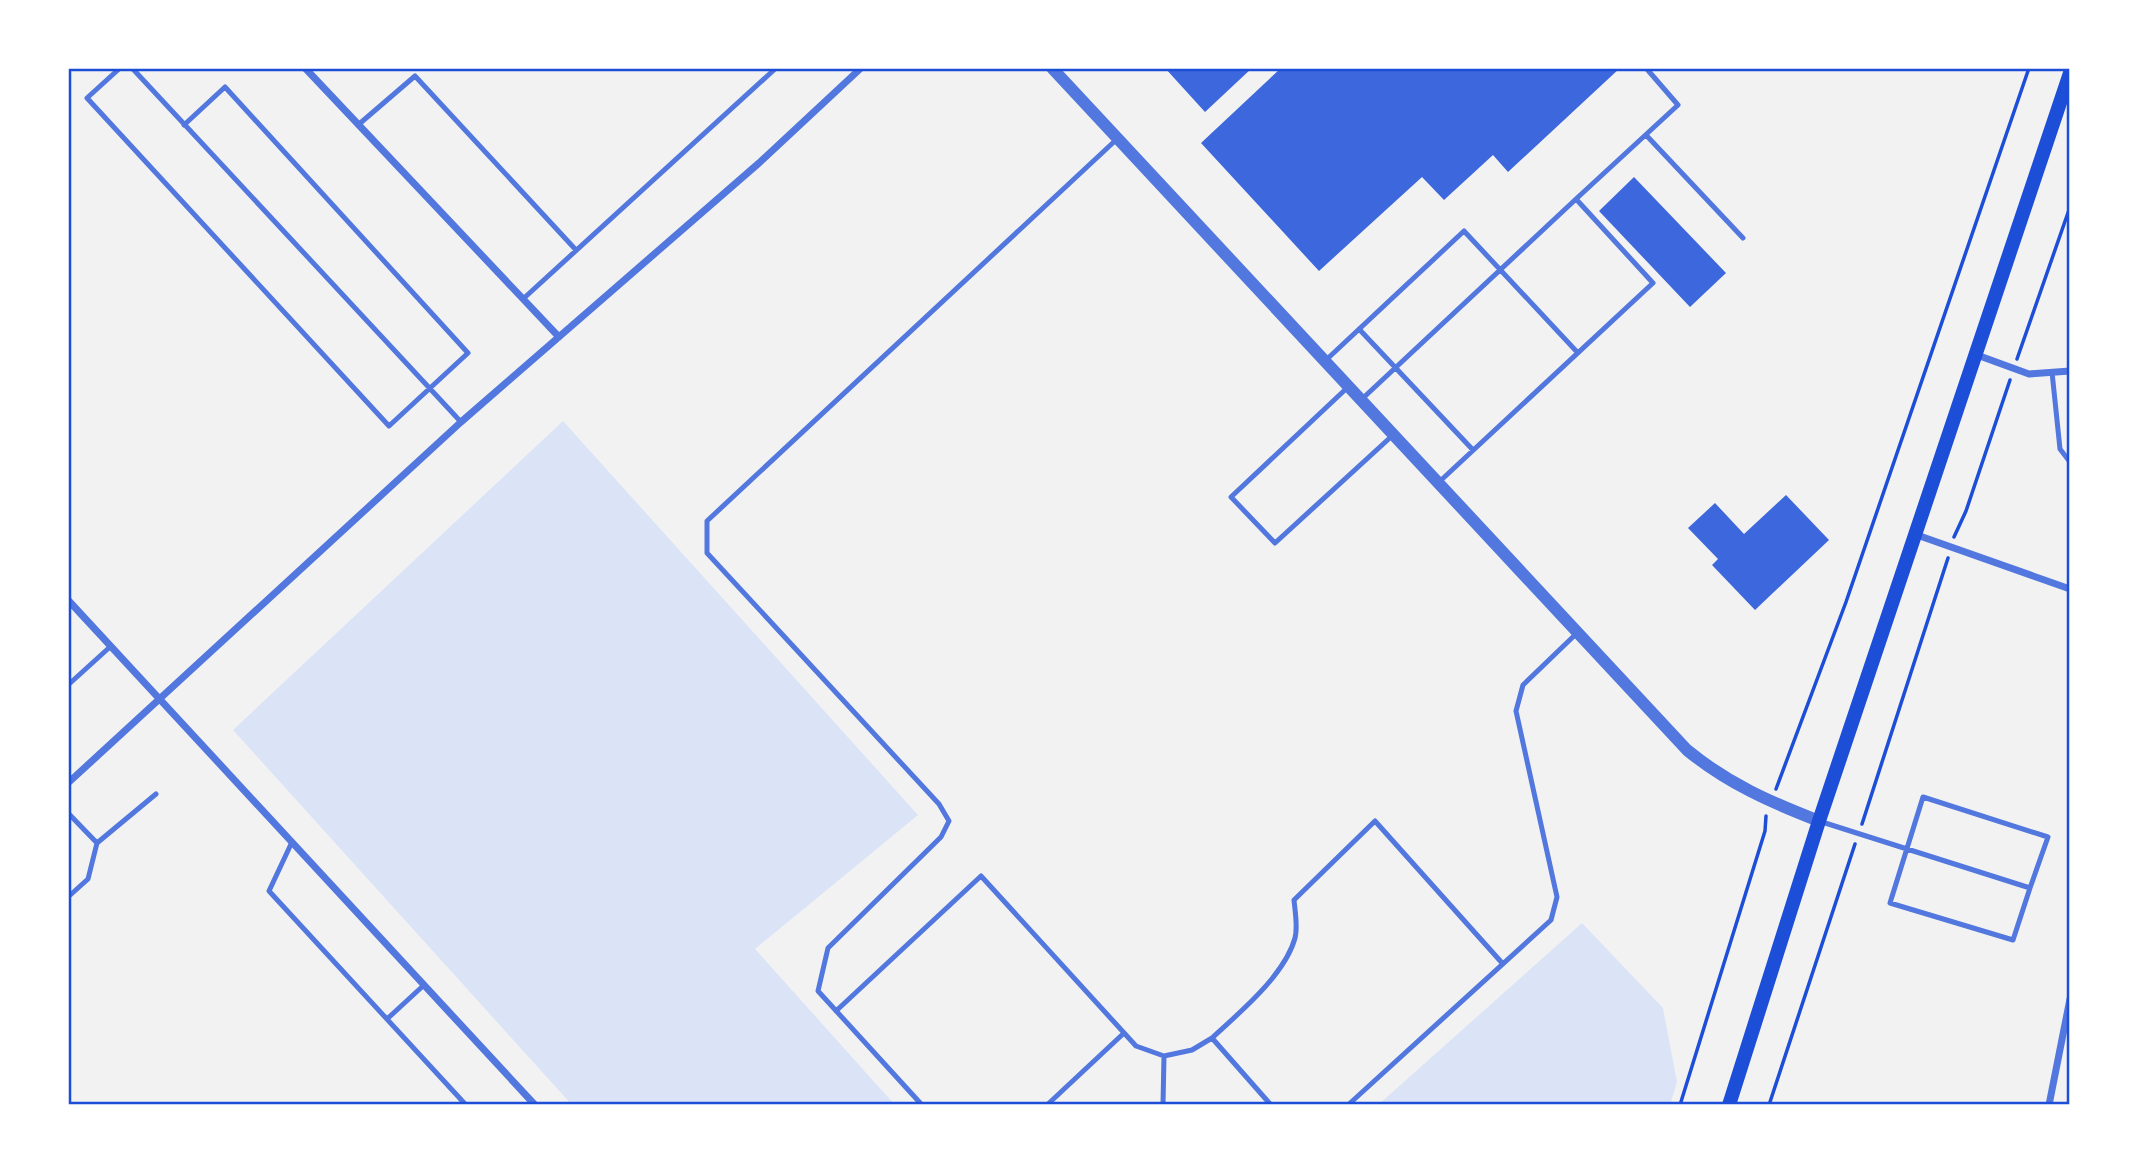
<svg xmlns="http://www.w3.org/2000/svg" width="2138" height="1173" viewBox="0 0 2138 1173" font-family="Quicksand,sans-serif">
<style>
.green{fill:#dbe4f7}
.building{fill:#3d67dc}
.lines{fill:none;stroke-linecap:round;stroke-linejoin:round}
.path{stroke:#1d4ed8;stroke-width:3.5}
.service{stroke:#5277de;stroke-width:5}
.minor{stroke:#5277de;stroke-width:7}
.tertiary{stroke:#5277de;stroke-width:12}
.secondary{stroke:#1d4ed8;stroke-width:14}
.neatline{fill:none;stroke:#1d4ed8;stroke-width:2.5}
</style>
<rect width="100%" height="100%" fill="#f2f2f2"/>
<!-- green -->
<path class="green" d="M 563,421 L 918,815 L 755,949 L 895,1105 L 572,1105 L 233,730 Z
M 1582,923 L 1663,1008 L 1677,1082 L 1670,1105 L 1378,1105 Z"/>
<!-- building -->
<path class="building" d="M 1165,68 L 1252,68 L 1205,112 Z
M 1281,68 L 1620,68 L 1508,172 L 1493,155 L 1444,200 L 1422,177 L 1319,271 L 1201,143 Z
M 1634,177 L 1726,273 L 1690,307 L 1599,211 Z
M 1786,495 L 1829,540 L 1755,610 L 1712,565 L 1718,559 L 1688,528 L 1715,503 L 1744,534 Z"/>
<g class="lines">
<!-- path -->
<path class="path" d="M 2017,359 L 2070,207
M 1954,537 L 1966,511 L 2010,380
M 1776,789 L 1846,602 L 2029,68
M 1862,824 L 1948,558
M 1680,1105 L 1765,831 L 1766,816
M 1769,1105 L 1855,844"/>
<!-- service -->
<path class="service" d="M 120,68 L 87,98 L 389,426 L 468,353 L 225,87 L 184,125
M 132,68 L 461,422
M 358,125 L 415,76 L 576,250
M 1646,135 L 1743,238
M 1576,199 L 1678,105 L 1646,68
M 523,299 L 776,68
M 1359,329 L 1473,450
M 1325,361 L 1464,231 L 1578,353
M 2052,372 L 2060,449 L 2070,462
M 1348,387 L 1231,497 L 1275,543 L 1393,435
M 1362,399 L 1576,199 L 1653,283 L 1438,483
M 68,685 L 111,646
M 68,813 L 97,843 L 88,879 L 68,897
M 1822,822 L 2030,888 L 2048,837 L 1923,797 L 1890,903 L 2013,940 L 2030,888
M 292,842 L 269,891 L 466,1105
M 97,843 L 156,794
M 836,1011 L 981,876 L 1136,1046 L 1164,1056
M 387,1019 L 424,985
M 922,1105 L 818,991 L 828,948 L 941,837 L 949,821 L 939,804 L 707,553 L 707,521 L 1117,139
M 1047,1105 L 1124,1033
M 1163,1105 L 1164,1056 L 1192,1050 L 1212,1038
M 1271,1105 L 1212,1038 C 1239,1013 1285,975 1295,938 C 1298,927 1295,911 1294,900 L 1375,821 L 1503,964
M 1348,1105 L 1551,920 L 1557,897 L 1516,711 L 1523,685 L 1577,633"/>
<!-- minor -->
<path class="minor" d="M 305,68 L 559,337
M 1977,355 L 2029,374 L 2070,371
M 1917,535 L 2070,589
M 68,600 L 535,1105
M 68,783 L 461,422 L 759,163 L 861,68
M 2049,1105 L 2070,999"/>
<!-- tertiary -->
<path class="tertiary" d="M 1052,68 L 1687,750 C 1727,783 1770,802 1819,821"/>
<!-- secondary -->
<path class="secondary" d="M 1729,1105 L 1819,821 L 2070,73"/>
</g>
<!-- border -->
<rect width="2138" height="1173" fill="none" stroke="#ffffff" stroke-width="140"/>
<rect x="70" y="70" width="1998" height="1033" class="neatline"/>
</svg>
